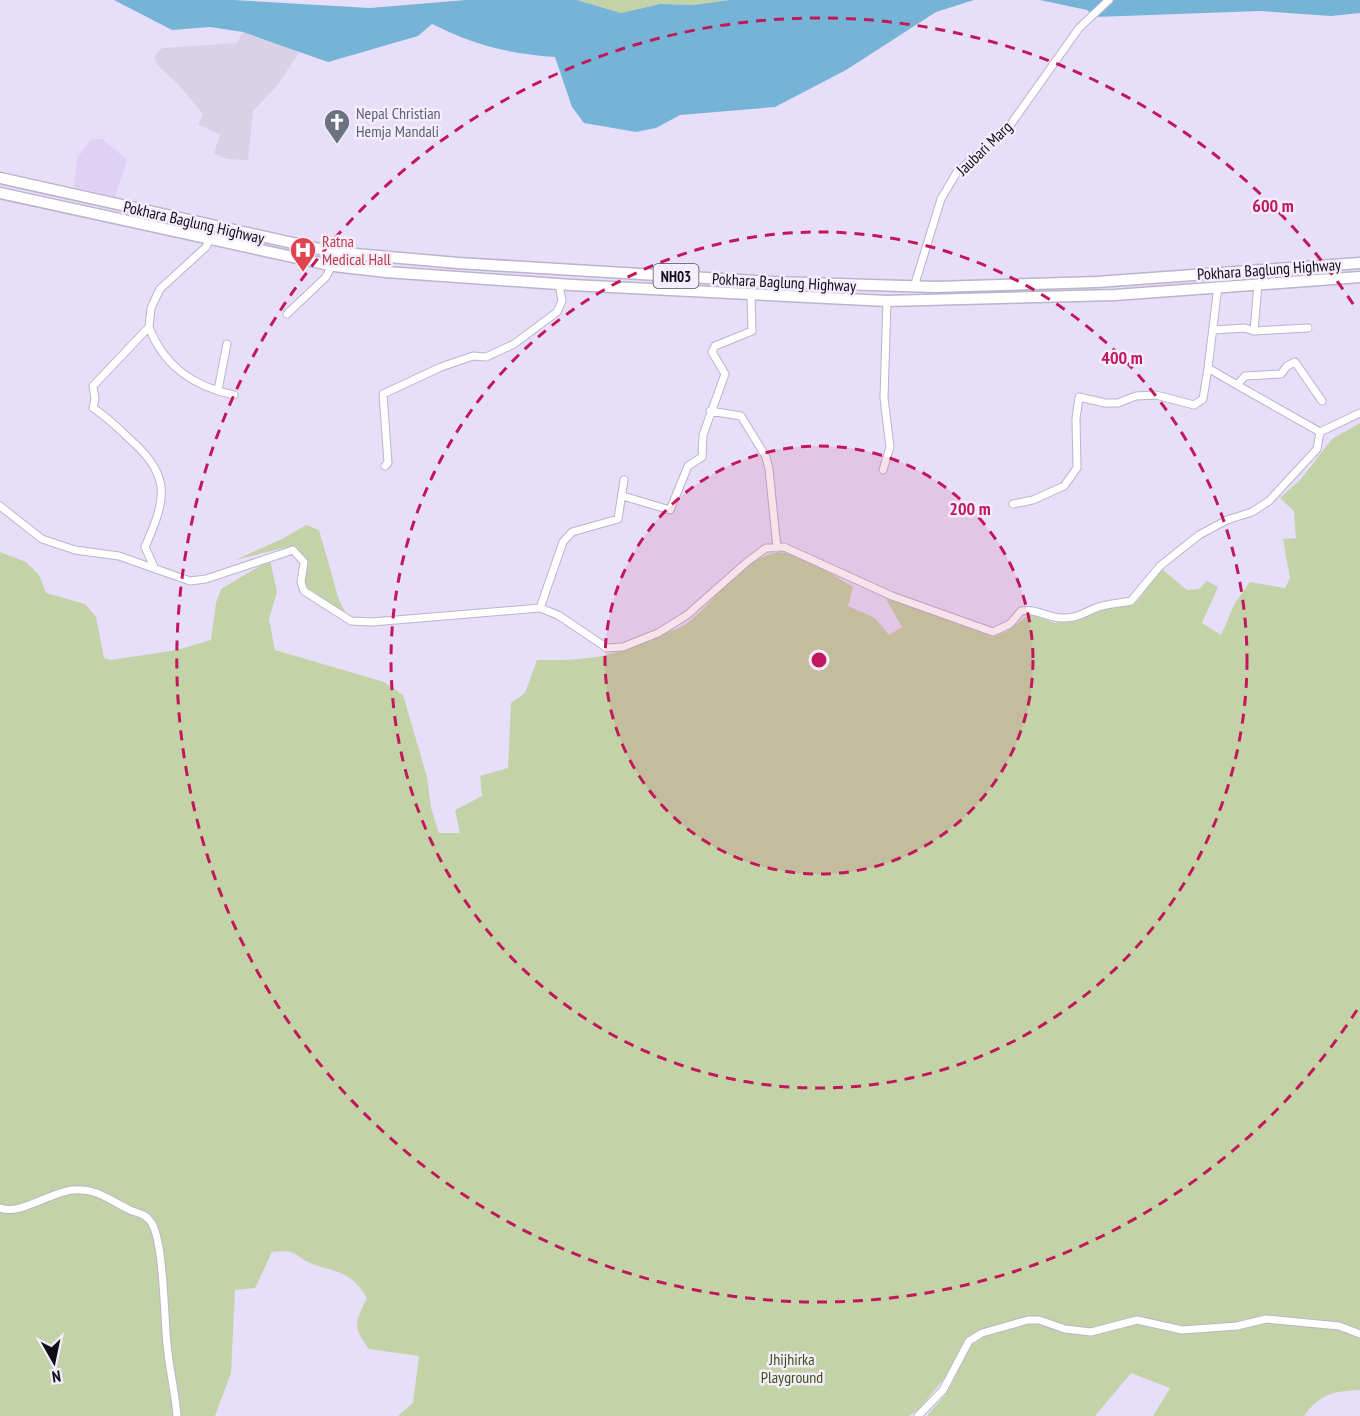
<svg xmlns="http://www.w3.org/2000/svg" width="1360" height="1416" viewBox="0 0 1360 1416" font-family="'PT Sans Narrow',sans-serif">
<style>
.commercial{fill:#d9d1e6}
.built{fill:#ded1f3}
.green{fill:#c3d3a7}
.water{fill:#76b4d7}
.lines{fill:none;stroke-linecap:round;stroke-linejoin:round}
.minor-casing{stroke:#bcb3cd;stroke-width:9}
.trunk-casing{stroke:#bcb3cd;stroke-width:13}
.minor{stroke:#fff;stroke-width:7}
.trunk{stroke:#fff;stroke-width:10}
.ring{fill:none;stroke:#c2185b;stroke-width:3;stroke-dasharray:10 8}
.labels{text-anchor:middle;dominant-baseline:central;stroke-width:5;stroke-linejoin:round;paint-order:stroke}
.shield{fill:#f3edfe;stroke:#54505c;stroke-width:1.5}
.shield-label{font-size:15px;font-weight:bold;fill:#100d16}
.worship-label{font-size:16px;fill:#5b616d;stroke:#f3edfe;text-anchor:start}
.street-label{font-size:16px;fill:#100d16;stroke:#f3edfe}
.health-label{font-size:16px;fill:#be3a42;stroke:#f3edfe;text-anchor:start}
.park-label{font-size:16px;fill:#3f5011;stroke:#f3edfe}
.centre{fill:#c2185b;stroke:#f3edfe;stroke-width:3}
.ring-label{font-size:18px;text-anchor:middle;font-weight:bold;fill:#c2185b;stroke:#f3edfe;stroke-width:5;stroke-linejoin:round;paint-order:stroke}
</style>
<rect width="100%" height="100%" fill="#e7def9"/>
<!-- commercial -->
<path class="commercial" d="M 243,32 L 300,51 L 277,86 L 253,111 L 248,160 L 227,159 L 214,153 L 220,135 L 198,124 L 203,114 L 178,84 L 158,66 L 154,57 L 162,48 L 237,43 Z"/>
<!-- built -->
<path class="built" d="M 91,139 L 102,139 L 127,160 L 115,197 L 74,187 L 77,159 Z"/>
<!-- green -->
<path class="green" d="M 577,0 L 729,0 L 694,5 L 660,4 L 621,13 Z
M 1360,423 L 1360,1390 C 1333,1391 1320,1394 1304,1416 L 1153,1416 L 1170,1388 L 1131,1373 L 1095,1416 L 927,1416 C 938,1402 958,1386 953,1368 L 919,1409 L 909,1416 L 398,1416 L 413,1403 L 419,1356 L 369,1349 C 352,1326 355,1323 367,1298 C 352,1273 341,1273 315,1265 C 293,1257 301,1249 272,1252 L 255,1288 L 235,1290 L 231,1373 L 215,1416 L 0,1416 L 0,552 L 26,562 L 39,575 L 46,593 L 85,604 L 96,617 L 104,658 L 111,660 L 177,650 L 211,640 L 216,603 L 221,589 L 270,560 L 277,592 L 269,619 L 275,650 L 384,682 L 403,695 L 427,777 L 431,808 L 439,833 L 460,833 L 455,810 L 482,796 L 480,776 L 508,768 L 511,703 L 525,693 L 537,660 C 587,661 616,657 661,635 C 670,631 682,628 690,621 C 716,600 739,561 775,553 C 795,549 836,577 853,587 L 848,606 L 875,618 L 889,635 L 902,627 L 886,599 L 953,620 L 992,637 L 1006,632 L 1030,614 L 1054,623 L 1076,621 L 1106,609 L 1136,603 L 1162,569 L 1187,590 L 1199,589 L 1207,581 L 1218,587 L 1202,623 L 1221,635 L 1235,603 L 1250,582 L 1285,588 L 1290,578 L 1283,539 L 1296,538 L 1294,511 L 1280,498 L 1301,479 L 1332,439 Z
M 306,525 L 319,530 L 339,600 L 346,614 C 336,607 314,598 307,587 C 297,572 318,553 287,547 L 235,560 L 284,538 Z"/>
<!-- water -->
<path class="water" d="M 114,0 L 233,0 L 370,8 L 466,0 L 577,0 L 621,13 L 660,4 L 694,5 L 729,0 L 974,0 L 936,12 L 846,70 L 775,107 L 680,115 L 656,128 L 636,132 L 584,123 L 572,107 L 555,57 C 506,53 477,46 432,24 L 418,36 L 328,62 L 243,32 L 210,27 L 172,30 Z
M 1040,0 L 1360,0 L 1360,13 L 1331,16 L 1260,11 L 1095,17 L 1087,10 Z"/>
<g class="lines">
<!-- minor casing -->
<g class="minor-casing">
<path id="minor" d="M 1258,284 L 1254,331 L 1308,328
M 1218,286 L 1208,368 L 1237,385 L 1245,376 L 1281,374 L 1287,366 L 1295,362 L 1322,401
M 914,287 L 941,199 L 957,172 L 1011,124 L 1079,28 L 1109,0
M 287,314 L 326,277 L 332,265
M 149,327 C 163,365 194,387 234,395
M 1213,330 L 1245,328 L 1254,331
M 1237,385 L 1320,432 L 1360,413
M 218,390 L 227,344
M 710,411 L 741,416 L 766,457 L 769,469 L 777,548
M 385,466 L 388,463 L 383,394 L 441,367 L 473,356 L 486,357 L 514,344 L 557,312 L 562,301 L 559,284
M 883,470 L 890,447 L 884,398 L 887,301
M 623,496 L 670,510 L 688,466 L 702,457 L 703,435 L 725,374 L 712,352 L 715,346 L 752,331 L 751,295
M 1013,504 L 1033,500 L 1064,486 L 1077,468 L 1076,419 L 1079,397 L 1105,403 L 1118,403 L 1136,396 L 1156,395 L 1194,405 L 1203,399 L 1208,368
M 0,506 L 42,539 L 75,550 L 119,556 L 190,581 L 206,579 L 293,550 L 304,562 L 301,582 L 304,591 L 351,621 L 372,622 L 540,608 L 558,615 L 607,648 L 623,647 L 658,633 L 687,615 L 747,562 L 766,548 L 784,547 L 892,596 L 993,632 L 1010,624 L 1021,611 C 1036,608 1047,618 1062,618 C 1076,619 1086,612 1098,607 C 1108,604 1121,603 1131,601 L 1160,566 L 1199,535 L 1227,520 L 1252,512 L 1269,501 L 1317,449 L 1320,432
M 154,567 L 145,547 C 164,503 173,479 135,444 C 121,431 109,418 93,408 L 95,399 L 93,386 L 149,327 L 151,308 L 160,289 L 206,247 L 209,240
M 540,608 L 563,542 L 572,532 L 618,519 L 624,480
M 0,1208 C 19,1216 50,1192 73,1190 C 96,1188 108,1199 128,1209 C 137,1214 144,1212 151,1222 C 164,1241 164,1317 167,1344 C 169,1368 175,1391 177,1416
M 918,1416 L 943,1390 L 969,1341 L 982,1333 L 1028,1320 L 1039,1320 L 1065,1329 L 1091,1332 L 1137,1320 L 1182,1330 L 1237,1326 L 1266,1319 L 1339,1326 L 1360,1334"/>
</g>
<!-- trunk casing -->
<g class="trunk-casing">
<path id="trunk" d="M 0,178 L 333,252 L 458,263 L 773,282 L 936,287 L 1097,282 L 1360,263
M 0,193 L 334,266 L 386,272 L 572,285 L 887,301 L 1115,295 L 1360,277"/>
</g>
<!-- minor -->
<use href="#minor" class="minor"/>
<!-- trunk -->
<use href="#trunk" class="trunk"/>
</g>
<!-- distance rings -->
<circle cx="819" cy="660" r="214" fill="#c2185b" fill-opacity=".12"/>
<g class="ring">
<circle cx="819" cy="660" r="214"/>
<circle cx="819" cy="660" r="428"/>
<path d="M1357 1010A642 642 0 1 1 1357 310"/>
</g>
<!-- icons -->
<defs>
<g id="church-pin" transform="scale(1.35)"><path d="M0 17L-7.5 6A9.5 9.5 0 1 1 7.5 6Z" fill="#6b7280" stroke="#f3edfe"/><path d="M-1.2-6h2.4v3.5h3.3v2.4h-3.3V6h-2.4V-.1h-3.3v-2.4h3.3Z" fill="#fff"/></g>
<g id="hospital-pin" transform="scale(1.35)"><path d="M0 17L-7.5 6A9.5 9.5 0 1 1 7.5 6Z" fill="#e0444e" stroke="#f3edfe"/><path d="M-5-5h3v3.5h4V-5h3V5h-3V1.5h-4V5h-3Z" fill="#fff"/></g>
</defs>
<g fill-rule="evenodd">
<use href="#church-pin" x="337" y="122"/>
<use href="#hospital-pin" x="303" y="250"/>
</g>
<g class="labels">
<!-- shield labels -->
<rect class="shield" x="653.5" y="264" width="45" height="24" rx="4.5"/>
<g class="shield-label">
<text x="676" y="276">NH03</text>
</g>
<!-- worship labels -->
<g class="worship-label">
<text x="356" y="113">Nepal Christian<tspan x="356" dy="18">Hemja Mandali</tspan></text>
</g>
<!-- street labels -->
<g class="street-label">
<text transform="translate(984 148) rotate(-44)">Jaubari Marg</text>
<text transform="translate(194 222) rotate(13)">Pokhara Baglung Highway</text>
<text transform="translate(1269 269) rotate(-4)">Pokhara Baglung Highway</text>
<text transform="translate(784 282) rotate(3)">Pokhara Baglung Highway</text>
</g>
<!-- health labels -->
<g class="health-label">
<text x="322" y="241">Ratna<tspan x="322" dy="18">Medical Hall</tspan></text>
</g>
<!-- park labels -->
<g class="park-label">
<text x="792" y="1359">Jhijhirka<tspan x="792" dy="18">Playground</tspan></text>
</g>
</g>
<circle cx="819" cy="660" r="9" class="centre"/>
<g class="ring-label">
<text x="1273" y="212">600 m</text>
<text x="1122" y="364">400 m</text>
<text x="970" y="515">200 m</text>
</g>
<!-- north arrow -->
<g transform="translate(54 1362) rotate(171)" stroke="#f3edfe" stroke-width="4.5" paint-order="stroke">
<path d="M0-4.5L10 22L0 15L-10 22Z" fill="#100d16"/>
<text y="-9" font-size="16" font-weight="bold" text-anchor="middle" fill="#100d16">N</text>
</g>
</svg>
